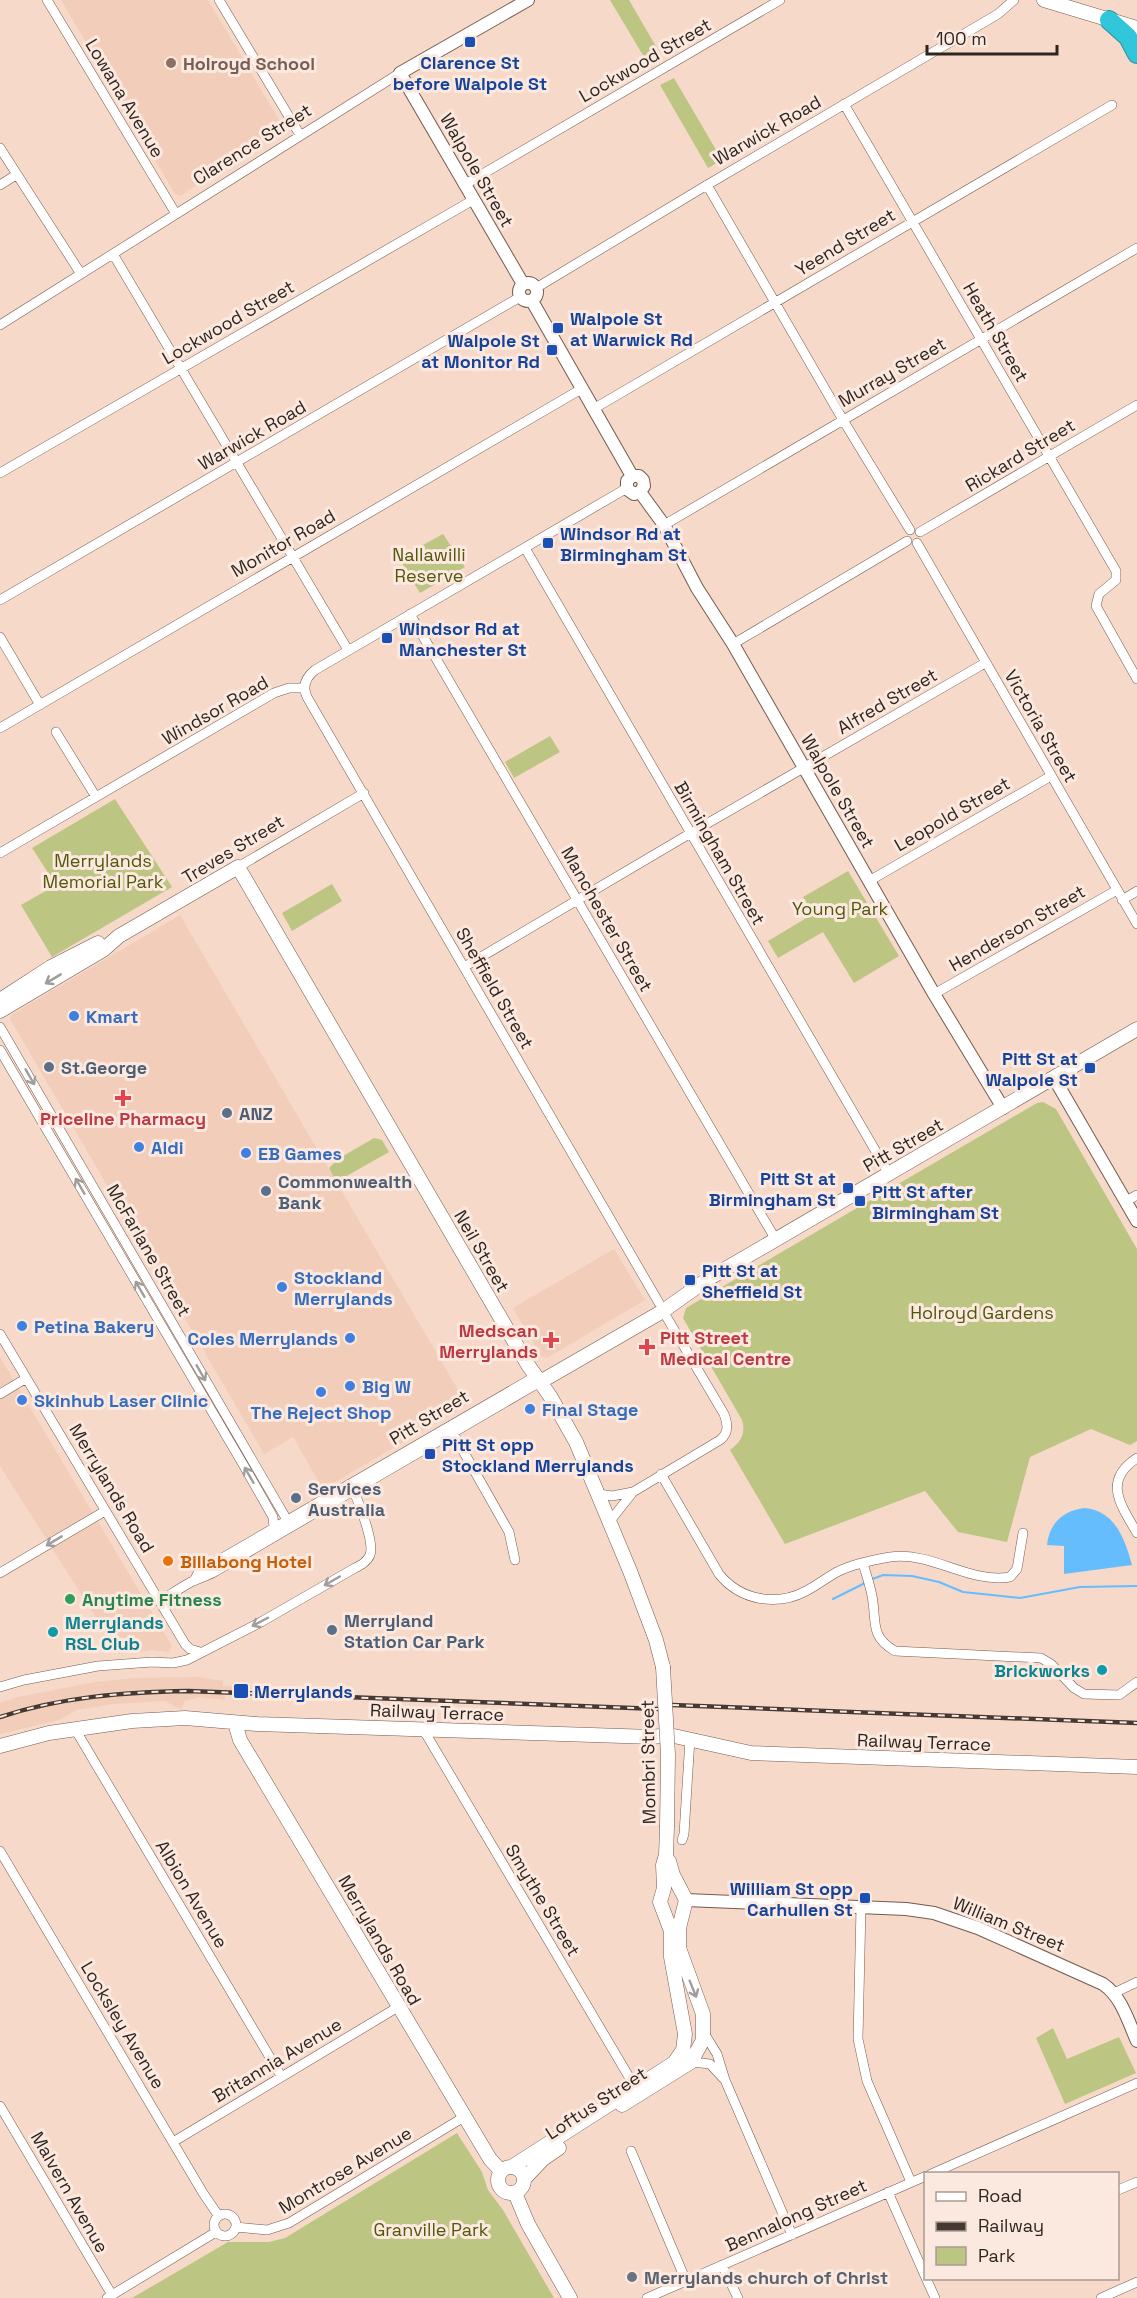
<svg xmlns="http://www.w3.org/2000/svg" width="1137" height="2298" viewBox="0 0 1137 2298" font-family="'Space Grotesk',sans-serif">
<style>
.built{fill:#f2cdba}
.green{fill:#bcc682}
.water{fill:#65bdfe}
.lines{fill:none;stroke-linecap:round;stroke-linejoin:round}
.stream{stroke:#65bdfe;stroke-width:2}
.minor-casing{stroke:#745b4e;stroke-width:10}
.tertiary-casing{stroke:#745b4e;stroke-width:14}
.secondary-casing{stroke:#745b4e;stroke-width:15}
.motorway-casing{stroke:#318e99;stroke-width:20}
.minor{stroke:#fff;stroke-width:9}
.tertiary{stroke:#fff;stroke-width:12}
.secondary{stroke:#fff;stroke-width:14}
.motorway{stroke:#32c6da;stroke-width:18}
.rail-casing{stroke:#453932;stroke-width:4.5}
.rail{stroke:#fbe9e0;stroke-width:2;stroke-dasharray:7;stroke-linecap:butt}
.secondary-bridge-casing{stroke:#745b4e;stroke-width:15;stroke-linecap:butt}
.secondary-bridge{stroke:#fff;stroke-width:14}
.oneway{stroke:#a19d9a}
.transit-dot{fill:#1a4fb4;stroke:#fbe9e0;stroke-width:2}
.education-dot{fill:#8d6e63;stroke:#fbe9e0;stroke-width:2}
.shop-dot{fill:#3f7fe0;stroke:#fbe9e0;stroke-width:2}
.service-dot{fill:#5c6f8a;stroke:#fbe9e0;stroke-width:2}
.health-dot{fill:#e0444e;stroke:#fbe9e0;stroke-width:2}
.food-dot{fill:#e8710a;stroke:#fbe9e0;stroke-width:2}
.leisure-dot{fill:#2e9e5b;stroke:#fbe9e0;stroke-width:2}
.culture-dot{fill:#0f9aa8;stroke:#fbe9e0;stroke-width:2}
.worship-dot{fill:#6b7280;stroke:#fbe9e0;stroke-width:2}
.labels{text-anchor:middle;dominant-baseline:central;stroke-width:6;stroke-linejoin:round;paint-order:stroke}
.street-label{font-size:18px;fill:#2f251f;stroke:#fbe9e0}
.transit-label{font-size:18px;font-weight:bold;fill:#164399;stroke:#fbe9e0;text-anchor:start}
.education-label{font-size:18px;font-weight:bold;fill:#785e54;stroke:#fbe9e0;text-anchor:start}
.park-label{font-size:18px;fill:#51580b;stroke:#fbe9e0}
.shop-label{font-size:18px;font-weight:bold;fill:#366cbe;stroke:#fbe9e0;text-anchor:start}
.service-label{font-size:18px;font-weight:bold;fill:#4e5e75;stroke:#fbe9e0;text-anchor:start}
.health-label{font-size:18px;font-weight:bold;fill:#be3a42;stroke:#fbe9e0}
.food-label{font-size:18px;font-weight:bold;fill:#c56008;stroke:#fbe9e0;text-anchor:start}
.leisure-label{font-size:18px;font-weight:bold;fill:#27864d;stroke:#fbe9e0;text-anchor:start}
.culture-label{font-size:18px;font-weight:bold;fill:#0d838f;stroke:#fbe9e0;text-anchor:start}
.worship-label{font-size:18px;font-weight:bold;fill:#5b616d;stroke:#fbe9e0;text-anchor:start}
</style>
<rect width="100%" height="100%" fill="#f7d9ca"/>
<!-- built -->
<path class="built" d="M 61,0 L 208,0 L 282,125 L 281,132 L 180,196 L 175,194 Z
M 180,915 L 467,1405 L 323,1489 L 293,1437 L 264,1454 L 10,1019 L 11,1015 Z
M 614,1249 L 645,1300 L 547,1358 L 541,1356 L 513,1308 Z
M 0,1357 L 172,1646 L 169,1652 L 152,1650 L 119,1654 L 0,1466 Z
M 198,1677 L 223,1681 L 223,1686 L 240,1687 L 240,1696 L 225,1695 L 225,1700 L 199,1697 L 185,1701 L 181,1709 L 165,1701 L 114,1704 L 77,1710 L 59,1720 L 0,1734 L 0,1703 L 18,1697 L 95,1682 L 134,1678 Z"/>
<!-- green -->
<path class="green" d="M 610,0 L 629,0 L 661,55 L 647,62 Z
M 674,78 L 722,160 L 708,168 L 660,85 Z
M 443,534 L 465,567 L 420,593 L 399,558 Z
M 550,736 L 560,752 L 514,778 L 505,762 Z
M 115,799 L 172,887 L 52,957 L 21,905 L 56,885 L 32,848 Z
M 848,871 L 899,956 L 854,983 L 823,932 L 778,958 L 768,941 L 813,914 L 803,897 Z
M 332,884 L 342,901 L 292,931 L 282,913 Z
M 1043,1102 L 1056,1109 L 1137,1249 L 1137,1441 L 1130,1445 L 1091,1429 L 1030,1457 L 1007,1542 L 958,1532 L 925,1491 L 785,1544 L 730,1450 C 741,1442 746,1433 742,1420 L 683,1318 L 686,1308 L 1037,1103 Z
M 374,1138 L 382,1140 L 389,1152 L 336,1182 L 329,1168 L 338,1159 Z
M 1053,2028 L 1067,2059 L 1119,2037 L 1136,2073 L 1065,2104 L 1036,2038 Z
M 457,2133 L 482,2172 L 488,2190 L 503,2210 L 554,2298 L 132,2298 L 228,2242 L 269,2242 L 285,2238 Z"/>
<!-- water -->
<path class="water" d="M 1085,1508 C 1115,1511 1125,1539 1132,1565 L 1064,1574 L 1064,1546 L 1047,1545 C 1049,1524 1063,1510 1085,1508 Z"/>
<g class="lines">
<!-- stream -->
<path class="stream" d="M 870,1580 L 883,1575 L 912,1576 L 939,1582 L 963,1592 L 1020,1598 L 1080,1587 L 1137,1586
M 833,1599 L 865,1583"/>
<!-- minor casing -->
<g class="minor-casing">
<path id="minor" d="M 47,0 L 176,214
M 219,0 L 300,135
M 844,104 L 1116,571 L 1116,580 L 1099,594 L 1096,606 L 1137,679
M 0,148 L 81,274
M 0,185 L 16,175
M 464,185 L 780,0
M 707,185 L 843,420 L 910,530
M 113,254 L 348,650
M 536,288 L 707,185 L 998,14 L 1014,0
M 0,325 L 400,73
M 595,408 L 1112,105
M 0,473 L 473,200
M 627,488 L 315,670 C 306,677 302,686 307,697 L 659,1303
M 664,525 L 1137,248
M 920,532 L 1137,405
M 917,543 L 1137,924
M 525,548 L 889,1174
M 0,600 L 520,297
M 410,614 L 776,1240
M 0,637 L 40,705
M 733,644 L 907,541
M 0,728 L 583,388
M 56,732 L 96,797
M 0,853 L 274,693 L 289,688 L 305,688
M 238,867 L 364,793
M 869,881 L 1051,776
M 1122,900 L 1137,891
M 464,967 L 696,830 L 985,663
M 934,994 L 1117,890
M 0,1027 L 287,1520
M 0,1050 L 244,1466 L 273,1517 L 274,1528
M 1126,1201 L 1137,1195
M 0,1334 L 185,1644 L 190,1649 L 200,1652
M 0,1394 L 25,1379
M 453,1433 L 509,1532 L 515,1560
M 1137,1458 C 1102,1481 1121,1505 1137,1533
M 661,1474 L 719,1574 C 740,1600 776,1607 806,1591 C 816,1586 826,1578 837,1572 C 853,1564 872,1560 890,1557 C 932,1551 969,1584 1010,1577 L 1017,1569 L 1023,1533
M 599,1494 L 612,1496 L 633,1492
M 610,1521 L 633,1492 L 720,1440 C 729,1433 728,1424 724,1414 L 663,1311
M 863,1563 C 866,1574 870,1585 872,1596 C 877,1621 869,1636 895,1651 L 1041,1658 L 1051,1664 L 1074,1688 L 1084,1694 L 1119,1695 L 1137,1682
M 0,1573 L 105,1511
M 194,1581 L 198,1573 L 205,1568 L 536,1376
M 160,1601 C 170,1595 180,1588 191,1582 C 199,1578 208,1576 216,1571 C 324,1508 432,1444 540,1382
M 0,1687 L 24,1680 L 98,1666 L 152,1662 L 173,1663 L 187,1660 L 261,1622 L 355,1568 C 361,1565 367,1562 370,1555 C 375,1542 357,1497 350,1484
M 75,1729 L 281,2076
M 423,1729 L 635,2087
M 682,1840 L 684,1834 L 690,1739
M 0,1851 L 203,2193 L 218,2215
M 861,1907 L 858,2039 L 867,2081 L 911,2182
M 1114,1993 L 1137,1982
M 704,2033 L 717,2054 L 725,2080 L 792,2235
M 691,2062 L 710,2064 L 723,2078
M 0,2106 L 112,2295
M 173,2142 L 398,2007
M 631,2151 L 686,2281
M 931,2174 L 1137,2083
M 1118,2190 L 1137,2182
M 888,2192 L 926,2278
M214 2225a11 11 0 1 1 22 0a11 11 0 1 1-22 0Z
M 236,2227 L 267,2230 L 289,2223 L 464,2117
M 722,2265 L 738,2298
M 926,2278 L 935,2298
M 107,2298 L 216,2232
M 647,2298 L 926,2176
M 1101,2298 L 1137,2282"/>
</g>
<!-- tertiary casing -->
<g class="tertiary-casing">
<path id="tertiary" d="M519 292a9 9 0 1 1 18 0a9 9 0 1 1-18 0Z
M 523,284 L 400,73 L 528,0
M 532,301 L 632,476
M 632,476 L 627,481 L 627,489 L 634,494 L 640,492
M 632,476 L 639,476 L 643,480 L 644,486 L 640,492
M 640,492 L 664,525 L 697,588 L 733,644 L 934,994 L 1003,1108
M 1054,1078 L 1137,1221
M 686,1900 L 906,1909 L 934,1913 L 978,1928 L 1103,1984 C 1122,1997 1128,2021 1137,2041"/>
</g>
<!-- secondary casing -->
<g class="secondary-casing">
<path id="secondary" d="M 1044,0 L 1137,28
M 0,1000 L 51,967 L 98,943
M 0,1011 L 103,950 L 119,936 L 238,867 L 528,1365 L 550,1396 L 576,1442 L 630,1571 L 656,1640 L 663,1667
M 540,1382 L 663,1311 L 708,1279 L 1137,1029
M 235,1723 L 240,1740 L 490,2159 L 501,2171
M 674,1736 L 751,1753 L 1137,1767
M 0,1746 L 49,1733 L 132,1721 L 185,1718 L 257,1724 L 653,1737 L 660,1736
M 622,2105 L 691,2062 L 703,2040 L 703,2014 L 679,1948 L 679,1928 L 686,1900 L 673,1875 L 669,1861
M 513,2166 L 674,2063 L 683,2050 L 685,2034 L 671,1957 L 671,1931 L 660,1902 L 664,1888 L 663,1865 L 666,1855 L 667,1827
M498 2180a13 13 0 1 1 26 0a13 13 0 1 1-26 0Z
M 525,2178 L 543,2159 L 559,2148
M 515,2193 L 528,2224 L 570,2298"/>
</g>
<!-- motorway casing -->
<g class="motorway-casing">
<path id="motorway" d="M 1109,20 L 1128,37 L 1137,54"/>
</g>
<!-- minor -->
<use href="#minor" class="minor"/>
<!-- tertiary -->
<use href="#tertiary" class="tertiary"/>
<!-- secondary -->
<use href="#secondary" class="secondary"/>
<!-- motorway -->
<use href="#motorway" class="motorway"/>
<!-- rail casing -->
<g class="rail-casing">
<path id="rail" d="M 672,1705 L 1137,1723
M 0,1717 C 61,1697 124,1692 188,1691 L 658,1709"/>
</g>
<!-- rail -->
<use href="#rail" class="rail"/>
<!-- secondary-bridge casing -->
<g class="secondary-bridge-casing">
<path id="secondary-bridge" d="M 663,1667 L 668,1755 L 667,1827"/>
</g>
<!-- secondary-bridge -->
<use href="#secondary-bridge" class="secondary-bridge"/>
</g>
<!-- one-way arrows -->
<defs><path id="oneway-shaft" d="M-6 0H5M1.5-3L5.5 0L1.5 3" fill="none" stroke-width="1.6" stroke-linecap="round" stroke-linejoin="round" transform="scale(1.5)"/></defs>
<g class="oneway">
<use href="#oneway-shaft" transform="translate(53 979) rotate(149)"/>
<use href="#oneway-shaft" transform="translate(30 1077) rotate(60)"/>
<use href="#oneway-shaft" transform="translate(80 1186) rotate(-120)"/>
<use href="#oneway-shaft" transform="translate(140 1289) rotate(-120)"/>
<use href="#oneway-shaft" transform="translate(201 1373) rotate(60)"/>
<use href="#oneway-shaft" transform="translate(249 1475) rotate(-120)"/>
<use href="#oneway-shaft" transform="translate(54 1541) rotate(149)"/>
<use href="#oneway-shaft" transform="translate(332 1581) rotate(150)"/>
<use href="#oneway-shaft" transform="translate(260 1622) rotate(152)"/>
<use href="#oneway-shaft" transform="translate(693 1989) rotate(68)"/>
</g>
<!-- markers -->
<g class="transit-dot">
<rect x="464" y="36" width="12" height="12" rx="3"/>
<rect x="552" y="322" width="12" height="12" rx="3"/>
<rect x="546" y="344" width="12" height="12" rx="3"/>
<rect x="542" y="537" width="12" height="12" rx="3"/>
<rect x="381" y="632" width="12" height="12" rx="3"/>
<rect x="1084" y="1062" width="12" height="12" rx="3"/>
<rect x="842" y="1182" width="12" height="12" rx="3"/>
<rect x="854" y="1195" width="12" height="12" rx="3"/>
<rect x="684" y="1274" width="12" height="12" rx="3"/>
<rect x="424" y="1448" width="12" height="12" rx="3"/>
<rect x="233" y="1683" width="16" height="16" rx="3"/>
<rect x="859" y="1892" width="12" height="12" rx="3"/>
</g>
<circle class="education-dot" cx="171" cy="63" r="6"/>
<g class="shop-dot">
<circle cx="74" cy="1016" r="6"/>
<circle cx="139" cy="1147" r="6"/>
<circle cx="246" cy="1153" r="6"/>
<circle cx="282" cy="1287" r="6"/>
<circle cx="22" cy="1326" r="6"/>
<circle cx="350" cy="1338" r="6"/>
<circle cx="350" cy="1386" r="6"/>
<circle cx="321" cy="1392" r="6"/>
<circle cx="22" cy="1400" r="6"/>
<circle cx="530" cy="1409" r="6"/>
</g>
<g class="service-dot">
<circle cx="49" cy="1067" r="6"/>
<circle cx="227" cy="1113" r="6"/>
<circle cx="266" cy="1191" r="6"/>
<circle cx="296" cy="1498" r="6"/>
<circle cx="332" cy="1630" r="6"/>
</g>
<g class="health-dot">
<path d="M120 1089h6v6h6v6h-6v6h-6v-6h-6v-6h6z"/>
<path d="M548 1331h6v6h6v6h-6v6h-6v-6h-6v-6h6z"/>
<path d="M644 1338h6v6h6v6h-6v6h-6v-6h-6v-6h6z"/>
</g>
<circle class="food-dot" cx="168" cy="1561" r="6"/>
<circle class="leisure-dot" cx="70" cy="1599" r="6"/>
<g class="culture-dot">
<circle cx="53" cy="1632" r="6"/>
<circle cx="1102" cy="1670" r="6"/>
</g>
<circle class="worship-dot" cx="632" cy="2277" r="6"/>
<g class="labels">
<!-- street labels -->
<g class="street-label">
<text transform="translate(645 60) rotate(-30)">Lockwood Street</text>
<text transform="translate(125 98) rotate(59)">Lowana Avenue</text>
<text transform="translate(767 130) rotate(-30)">Warwick Road</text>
<text transform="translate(252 144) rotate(-32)">Clarence Street</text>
<text transform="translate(477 170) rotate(60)">Walpole Street</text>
<text transform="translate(845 242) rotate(-31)">Yeend Street</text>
<text transform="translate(228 322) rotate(-30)">Lockwood Street</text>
<text transform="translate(996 332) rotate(60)">Heath Street</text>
<text transform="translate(892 372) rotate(-30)">Murray Street</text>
<text transform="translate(252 435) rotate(-30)">Warwick Road</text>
<text transform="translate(1020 455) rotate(-31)">Rickard Street</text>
<text transform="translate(283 543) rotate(-30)">Monitor Road</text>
<text transform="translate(887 701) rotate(-30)">Alfred Street</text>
<text transform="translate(215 710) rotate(-30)">Windsor Road</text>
<text transform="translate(1041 726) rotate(60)">Victoria Street</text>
<text transform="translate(838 791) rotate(60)">Walpole Street</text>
<text transform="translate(952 814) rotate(-30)">Leopold Street</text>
<text transform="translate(233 849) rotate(-31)">Treves Street</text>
<text transform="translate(720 853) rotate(60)">Birmingham Street</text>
<text transform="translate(607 919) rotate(60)">Manchester Street</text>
<text transform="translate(1017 928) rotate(-30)">Henderson Street</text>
<text transform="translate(495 988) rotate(60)">Sheffield Street</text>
<text transform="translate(903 1145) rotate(-30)">Pitt Street</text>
<text transform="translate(149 1250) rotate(60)">McFarlane Street</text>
<text transform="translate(482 1251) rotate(60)">Neil Street</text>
<text transform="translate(429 1417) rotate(-31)">Pitt Street</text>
<text transform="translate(112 1488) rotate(59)">Merrylands Road</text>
<text transform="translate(437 1712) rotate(2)">Railway Terrace</text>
<text transform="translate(924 1742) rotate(2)">Railway Terrace</text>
<text transform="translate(648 1762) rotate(-91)">Mombri Street</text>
<text transform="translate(192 1894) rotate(59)">Albion Avenue</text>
<text transform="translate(543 1900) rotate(59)">Smythe Street</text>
<text transform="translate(1009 1924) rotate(22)">William Street</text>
<text transform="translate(380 1940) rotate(60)">Merrylands Road</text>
<text transform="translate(123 2025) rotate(59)">Locksley Avenue</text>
<text transform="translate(277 2060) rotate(-31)">Britannia Avenue</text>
<text transform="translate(596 2103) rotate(-33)">Loftus Street</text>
<text transform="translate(345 2170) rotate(-31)">Montrose Avenue</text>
<text transform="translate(70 2192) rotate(60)">Malvern Avenue</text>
<text transform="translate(796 2215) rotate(-24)">Bennalong Street</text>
</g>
<!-- transit labels -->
<g class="transit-label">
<text x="470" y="62" text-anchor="middle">Clarence St<tspan x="470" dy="21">before Walpole St</tspan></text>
<text x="570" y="318">Walpole St<tspan x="570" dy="21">at Warwick Rd</tspan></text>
<text x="540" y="340" text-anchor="end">Walpole St<tspan x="540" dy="21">at Monitor Rd</tspan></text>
<text x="560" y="533">Windsor Rd at<tspan x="560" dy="21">Birmingham St</tspan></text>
<text x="399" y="628">Windsor Rd at<tspan x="399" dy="21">Manchester St</tspan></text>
<text x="1078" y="1058" text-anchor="end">Pitt St at<tspan x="1078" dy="21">Walpole St</tspan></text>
<text x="836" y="1178" text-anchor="end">Pitt St at<tspan x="836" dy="21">Birmingham St</tspan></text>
<text x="872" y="1191">Pitt St after<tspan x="872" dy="21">Birmingham St</tspan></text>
<text x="702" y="1270">Pitt St at<tspan x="702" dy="21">Sheffield St</tspan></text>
<text x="442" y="1444">Pitt St opp<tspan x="442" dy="21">Stockland Merrylands</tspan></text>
<text x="254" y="1691">Merrylands</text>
<text x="853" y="1888" text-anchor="end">William St opp<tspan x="853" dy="21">Carhullen St</tspan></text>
</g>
<!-- education labels -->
<g class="education-label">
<text x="183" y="63">Holroyd School</text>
</g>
<!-- park labels -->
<g class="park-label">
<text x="429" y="554">Nallawilli<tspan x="429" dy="21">Reserve</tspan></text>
<text x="103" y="860">Merrylands<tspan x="103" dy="21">Memorial Park</tspan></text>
<text x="840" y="908">Young Park</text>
<text x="982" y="1312">Holroyd Gardens</text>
<text x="431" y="2229">Granville Park</text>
</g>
<!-- shop labels -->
<g class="shop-label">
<text x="86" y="1016">Kmart</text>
<text x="151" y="1147">Aldi</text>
<text x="258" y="1153">EB Games</text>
<text x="294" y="1277">Stockland<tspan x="294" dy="21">Merrylands</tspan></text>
<text x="34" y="1326">Petina Bakery</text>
<text x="338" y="1338" text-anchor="end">Coles Merrylands</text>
<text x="362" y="1386">Big W</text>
<text x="34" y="1400">Skinhub Laser Clinic</text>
<text x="542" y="1409">Final Stage</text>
<text x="321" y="1412" text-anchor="middle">The Reject Shop</text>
</g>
<!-- service labels -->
<g class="service-label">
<text x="61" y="1067">St.George</text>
<text x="239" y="1113">ANZ</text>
<text x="278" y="1181">Commonwealth<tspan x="278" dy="21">Bank</tspan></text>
<text x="308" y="1488">Services<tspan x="308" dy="21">Australia</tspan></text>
<text x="344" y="1620">Merryland<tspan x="344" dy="21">Station Car Park</tspan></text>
</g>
<!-- health labels -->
<g class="health-label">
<text x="123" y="1118">Priceline Pharmacy</text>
<text x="538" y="1330" text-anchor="end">Medscan<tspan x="538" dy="21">Merrylands</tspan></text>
<text x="660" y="1337" text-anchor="start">Pitt Street<tspan x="660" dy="21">Medical Centre</tspan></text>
</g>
<!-- food labels -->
<g class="food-label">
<text x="180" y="1561">Billabong Hotel</text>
</g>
<!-- leisure labels -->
<g class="leisure-label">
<text x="82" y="1599">Anytime Fitness</text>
</g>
<!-- culture labels -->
<g class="culture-label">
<text x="65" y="1622">Merrylands<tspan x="65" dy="21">RSL Club</tspan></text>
<text x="1090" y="1670" text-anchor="end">Brickworks</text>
</g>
<!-- worship labels -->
<g class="worship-label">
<text x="644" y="2277">Merrylands church of Christ</text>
</g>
</g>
<!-- legend -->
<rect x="924" y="2172" width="195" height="108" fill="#fbe9e0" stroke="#a99b93" stroke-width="1.5"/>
<rect x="936" y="2192" width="30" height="9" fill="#ffffff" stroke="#a99b93" stroke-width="1.5"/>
<text x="978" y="2202" font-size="18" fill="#2f251f">Road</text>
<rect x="936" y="2222" width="30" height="9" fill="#453932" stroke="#a99b93" stroke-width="1.5"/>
<text x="978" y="2232" font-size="18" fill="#2f251f">Railway</text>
<rect x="936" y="2247" width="30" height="18" fill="#bcc682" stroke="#a99b93" stroke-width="1.5"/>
<text x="978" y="2262" font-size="18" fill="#2f251f">Park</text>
<!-- scale -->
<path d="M927 45v9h130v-9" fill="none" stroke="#2f251f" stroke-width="3"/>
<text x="936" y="45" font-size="18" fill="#2f251f" stroke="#fbe9e0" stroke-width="4.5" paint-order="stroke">100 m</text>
</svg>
